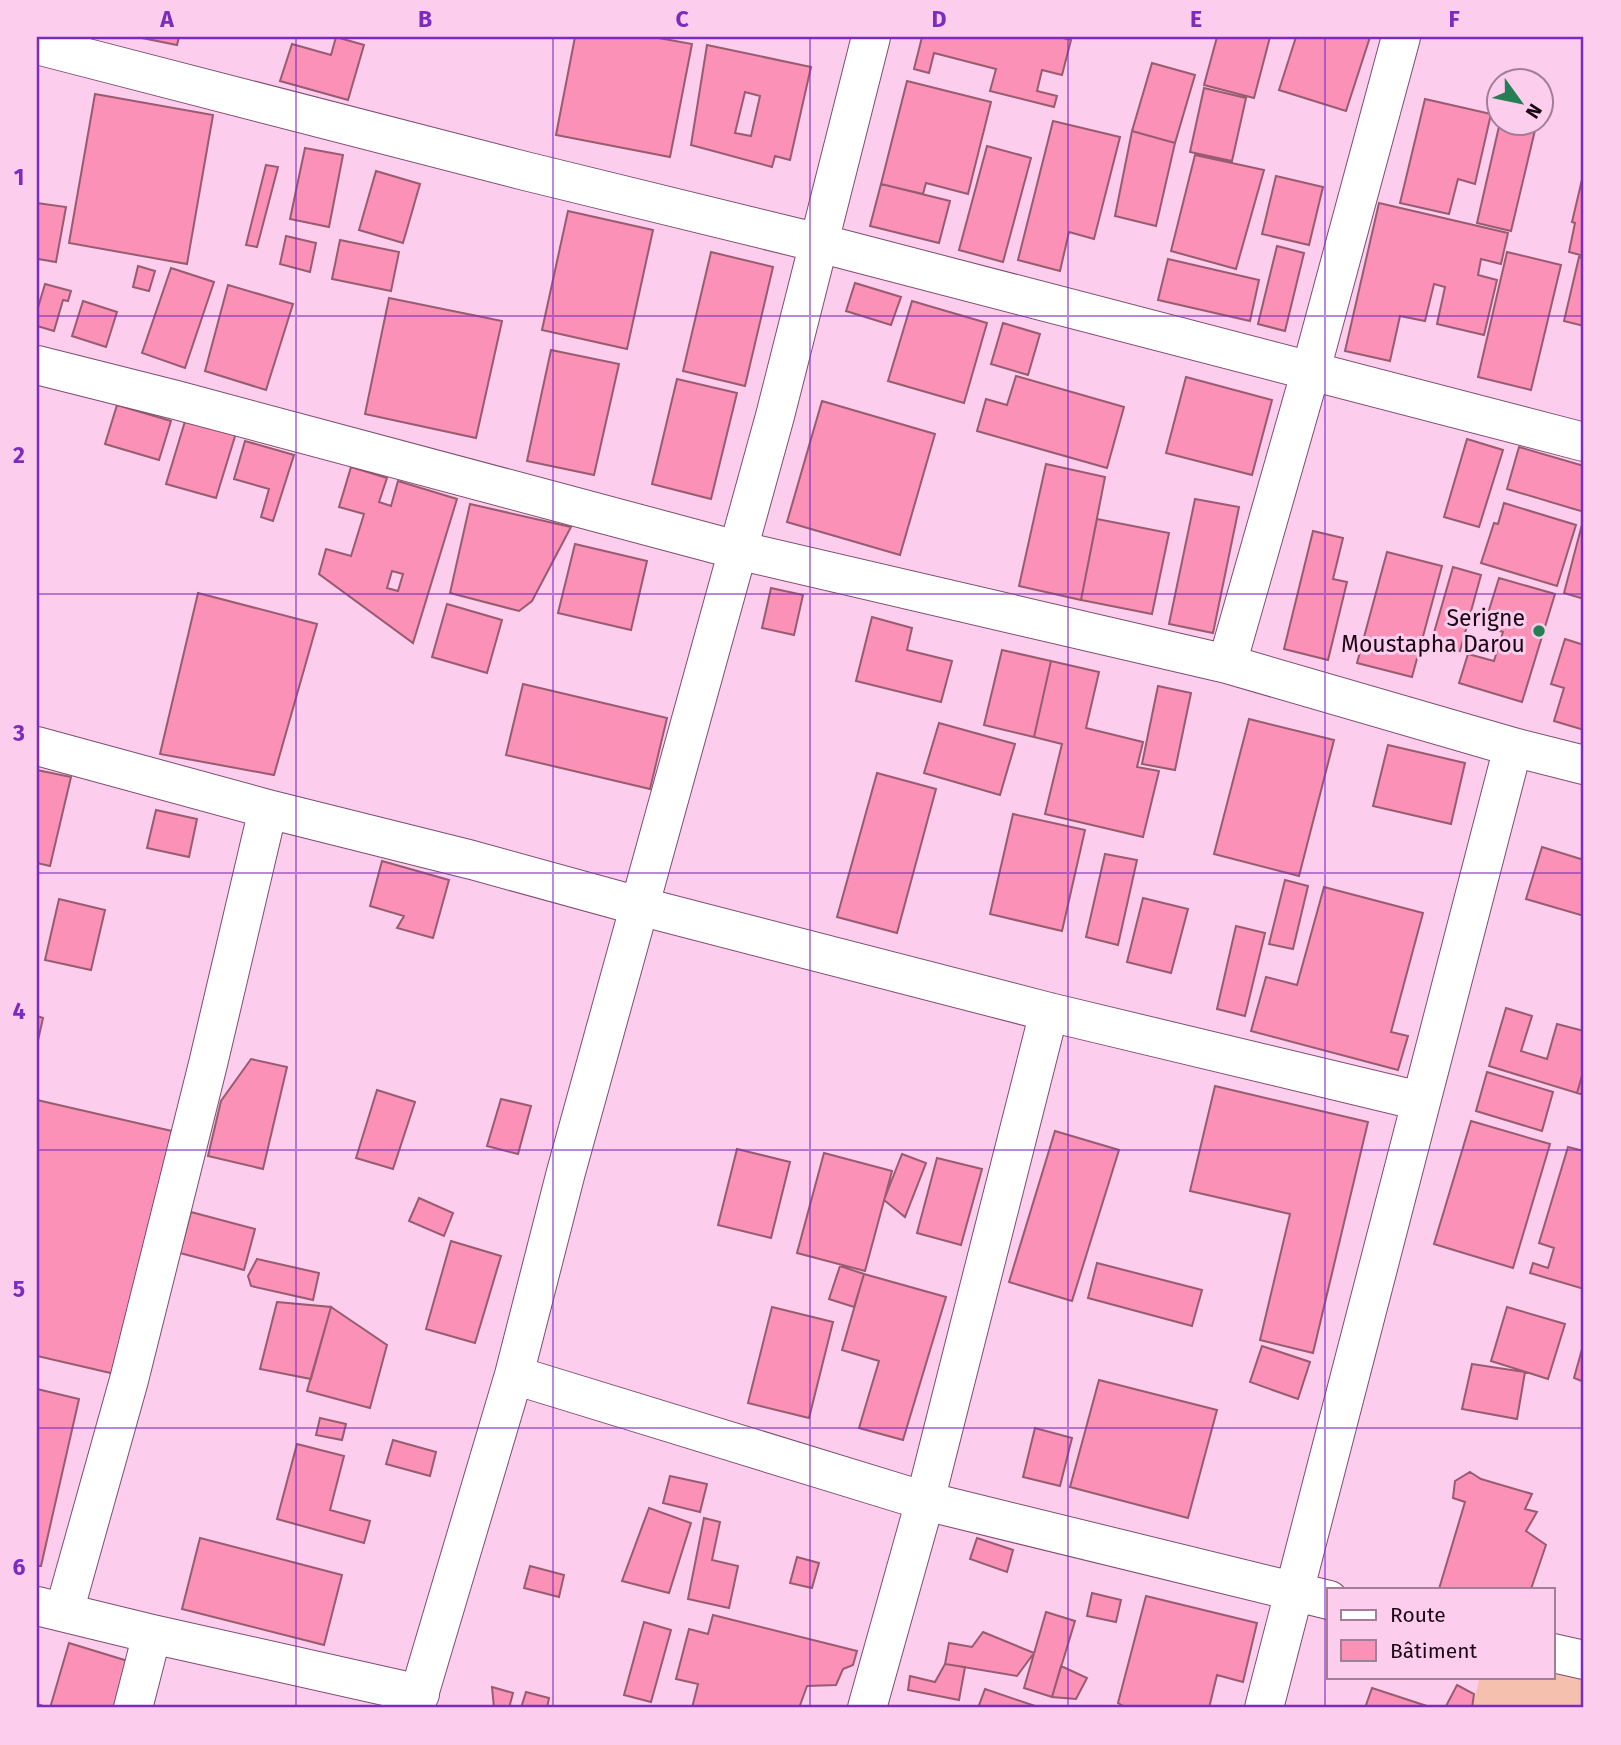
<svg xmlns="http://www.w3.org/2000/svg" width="1621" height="1745" viewBox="0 0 1621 1745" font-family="'Fira Sans',sans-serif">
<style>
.green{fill:#f6c0af}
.building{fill:#fb91b6;stroke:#975c70;stroke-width:2;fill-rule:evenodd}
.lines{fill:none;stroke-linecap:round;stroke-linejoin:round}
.minor-casing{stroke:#7e4d70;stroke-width:40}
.minor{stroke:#fff;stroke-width:38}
.grid{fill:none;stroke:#7b2cbf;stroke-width:2;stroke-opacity:0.55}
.poi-dot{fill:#257f54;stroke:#fccded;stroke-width:2.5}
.labels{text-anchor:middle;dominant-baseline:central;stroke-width:6;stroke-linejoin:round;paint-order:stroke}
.poi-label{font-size:23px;fill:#1a0715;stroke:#fccded;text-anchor:end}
.neatline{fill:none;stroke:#7b2cbf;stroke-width:2.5}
.grid-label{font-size:23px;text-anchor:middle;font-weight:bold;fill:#7b2cbf}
</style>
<rect width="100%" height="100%" fill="#fccded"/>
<!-- green -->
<path class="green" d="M 1553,1662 L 1584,1671 L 1584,1708 L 1472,1708 L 1480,1677 L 1553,1677 Z"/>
<!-- building -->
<path class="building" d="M 137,37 L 179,37 L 177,45 Z
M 336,37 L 364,45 L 348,100 L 280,81 L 292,44 L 331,55 Z
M 575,37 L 653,37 L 692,44 L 670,157 L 556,135 Z
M 922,37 L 1059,37 L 1071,40 L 1062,75 L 1042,70 L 1037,91 L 1057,96 L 1054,107 L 990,91 L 996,69 L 934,53 L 929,73 L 914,69 Z
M 1217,37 L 1270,37 L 1254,98 L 1204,85 Z
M 1296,37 L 1370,37 L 1346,111 L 1279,90 Z
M 707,45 L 811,67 L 790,160 L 775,156 L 772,167 L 691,145 ZM 745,92 L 760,96 L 751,136 L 735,133 Z
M 1152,63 L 1195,75 L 1175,143 L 1132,131 Z
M 907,81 L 991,102 L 968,194 L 926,183 L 923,194 L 881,184 Z
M 1204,88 L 1246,98 L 1232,161 L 1190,152 Z
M 95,94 L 213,115 L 187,264 L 69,243 Z
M 1425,99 L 1491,114 L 1475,184 L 1458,179 L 1449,214 L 1400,203 Z
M 1053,121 L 1120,137 L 1094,239 L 1069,232 L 1060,271 L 1018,260 Z
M 1500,122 L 1519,122 L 1536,126 L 1511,231 L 1477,223 Z
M 1132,131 L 1175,143 L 1156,226 L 1115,216 Z
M 987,146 L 1031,158 L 1003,262 L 959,250 Z
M 305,148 L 343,155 L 329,227 L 290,219 Z
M 1195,155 L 1264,170 L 1236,269 L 1171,251 Z
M 266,165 L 278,167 L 257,247 L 246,245 Z
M 376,171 L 420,184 L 403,243 L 359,230 Z
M 1584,171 L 1584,256 L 1569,252 L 1575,223 L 1572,222 Z
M 1276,176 L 1323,187 L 1309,245 L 1262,234 Z
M 881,184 L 950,201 L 939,243 L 870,226 Z
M 37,203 L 66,207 L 56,262 L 38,259 L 37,267 Z
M 1379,203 L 1508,233 L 1501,264 L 1481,259 L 1478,275 L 1497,280 L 1484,335 L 1437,324 L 1445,287 L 1434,284 L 1425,321 L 1400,316 L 1390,361 L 1345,351 Z
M 568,211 L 653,230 L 627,349 L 542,330 Z
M 286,236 L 316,243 L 310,272 L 280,264 Z
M 340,240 L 399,252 L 391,291 L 332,279 Z
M 1277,246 L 1304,253 L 1285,331 L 1258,324 Z
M 711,252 L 773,267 L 745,386 L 683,371 Z
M 1507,252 L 1561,265 L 1531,390 L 1478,377 Z
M 1579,257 L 1584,258 L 1584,326 L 1564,321 Z
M 1168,259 L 1259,280 L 1250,321 L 1158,300 Z
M 138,266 L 155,271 L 149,291 L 133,287 Z
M 171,268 L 214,282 L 185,368 L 142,353 Z
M 855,283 L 901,297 L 891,325 L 846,311 Z
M 45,284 L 71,291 L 68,301 L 63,300 L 54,331 L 37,326 L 37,311 Z
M 228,285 L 293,304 L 266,390 L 205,371 Z
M 389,298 L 502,321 L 476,438 L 365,414 Z
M 83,301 L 117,312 L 106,347 L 72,336 Z
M 912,301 L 987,323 L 964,403 L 888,381 Z
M 1003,323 L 1040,334 L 1028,375 L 991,364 Z
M 551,350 L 619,364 L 594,475 L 527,461 Z
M 1016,376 L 1124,407 L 1107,468 L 977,431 L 986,399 L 1007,405 Z
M 1186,377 L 1272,400 L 1252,475 L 1166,453 Z
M 677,379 L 737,393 L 711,499 L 652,484 Z
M 822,401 L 935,434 L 900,555 L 787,522 Z
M 117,405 L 171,421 L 159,460 L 105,444 Z
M 186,418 L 236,433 L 216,498 L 166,484 Z
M 1467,439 L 1503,450 L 1479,527 L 1444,517 Z
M 245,441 L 294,455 L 273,521 L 261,517 L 269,489 L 234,479 Z
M 1519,447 L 1584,466 L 1584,512 L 1507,489 Z
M 1046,464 L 1105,477 L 1081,600 L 1019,586 Z
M 351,467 L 387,478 L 379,502 L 391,506 L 398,481 L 457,499 L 413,643 L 319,574 L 326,549 L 351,556 L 364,514 L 339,507 ZM 392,571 L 403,574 L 398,591 L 387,588 Z
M 1195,499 L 1239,507 L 1213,633 L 1169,624 Z
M 1504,503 L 1576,525 L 1557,586 L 1481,563 L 1494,523 L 1498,524 Z
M 470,504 L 571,527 L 532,601 L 519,611 L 450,593 Z
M 1584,517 L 1584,599 L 1564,593 Z
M 1097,519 L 1169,533 L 1152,614 L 1081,600 Z
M 1313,531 L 1343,538 L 1333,579 L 1347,582 L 1328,660 L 1284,649 Z
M 575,544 L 647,561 L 631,630 L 558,613 Z
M 1387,552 L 1442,566 L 1412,677 L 1357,663 Z
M 1453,567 L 1481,575 L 1460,651 L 1431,643 Z
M 1499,578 L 1555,594 L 1522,702 L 1459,683 L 1468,654 L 1494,661 L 1503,632 L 1484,626 Z
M 771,588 L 803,595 L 794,635 L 762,628 Z
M 198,593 L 317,624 L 274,775 L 160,754 Z
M 447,604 L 502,620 L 487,673 L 432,657 Z
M 872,617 L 912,628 L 907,650 L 952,661 L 941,702 L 856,681 Z
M 1565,639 L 1584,645 L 1584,730 L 1554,721 L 1564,688 L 1551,684 Z
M 1002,650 L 1051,661 L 1034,737 L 984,725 Z
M 1051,661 L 1099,672 L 1086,728 L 1143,742 L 1137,767 L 1159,771 L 1143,837 L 1045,814 L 1062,744 L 1034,737 Z
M 523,684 L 667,718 L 650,789 L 506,755 Z
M 1158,686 L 1191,693 L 1175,770 L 1142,764 Z
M 1249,719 L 1334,740 L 1299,876 L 1214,854 Z
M 939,723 L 1015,744 L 1000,795 L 924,773 Z
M 1388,745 L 1465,763 L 1451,824 L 1373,806 Z
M 37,770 L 71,777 L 50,866 L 37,863 Z
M 877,773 L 936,789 L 897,933 L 837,917 Z
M 156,810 L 197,819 L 189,857 L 147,848 Z
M 1013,814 L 1085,830 L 1062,931 L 990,914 Z
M 1542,847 L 1584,860 L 1584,916 L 1526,899 Z
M 1105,854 L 1137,860 L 1118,945 L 1086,937 Z
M 382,861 L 449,880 L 433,938 L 397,928 L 404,916 L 370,906 Z
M 1285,880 L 1308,886 L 1293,949 L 1269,944 Z
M 1324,887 L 1423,913 L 1391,1032 L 1408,1036 L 1398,1070 L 1251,1031 L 1266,977 L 1297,985 Z
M 1143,898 L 1188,909 L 1171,973 L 1127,962 Z
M 59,899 L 105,910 L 91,970 L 45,960 Z
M 1236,926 L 1265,933 L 1245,1016 L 1217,1009 Z
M 1506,1008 L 1532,1016 L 1521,1051 L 1547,1059 L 1557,1024 L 1584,1031 L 1584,1069 L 1577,1093 L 1489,1066 Z
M 37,1016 L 43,1018 L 37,1045 Z
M 251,1059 L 287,1067 L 263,1169 L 208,1156 L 221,1101 Z
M 1584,1069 L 1584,1095 L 1577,1093 Z
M 1487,1072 L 1553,1092 L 1542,1131 L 1476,1111 Z
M 1215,1086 L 1368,1122 L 1313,1353 L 1260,1340 L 1290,1214 L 1190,1191 Z
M 377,1090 L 415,1102 L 393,1169 L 356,1158 Z
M 501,1099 L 531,1106 L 518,1154 L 487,1146 Z
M 37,1100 L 172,1131 L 115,1374 L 37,1356 Z
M 1471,1121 L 1550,1144 L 1513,1268 L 1434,1244 Z
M 1055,1131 L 1119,1150 L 1072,1301 L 1009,1282 Z
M 1568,1147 L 1584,1151 L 1584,1289 L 1530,1273 L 1533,1263 L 1548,1268 L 1554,1248 L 1539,1243 Z
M 737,1149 L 790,1162 L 771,1238 L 718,1225 Z
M 824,1153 L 892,1171 L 865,1271 L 797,1253 Z
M 902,1154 L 926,1163 L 905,1217 L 884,1200 Z
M 937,1158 L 982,1169 L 961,1245 L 917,1233 Z
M 419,1198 L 453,1213 L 444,1236 L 409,1221 Z
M 191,1212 L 255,1229 L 244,1270 L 180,1253 Z
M 451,1241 L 501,1256 L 475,1343 L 426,1329 Z
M 257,1259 L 319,1273 L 313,1300 L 251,1286 L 248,1276 Z
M 1097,1263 L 1202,1290 L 1192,1326 L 1088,1298 Z
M 840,1266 L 864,1274 L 854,1307 L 829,1299 Z
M 864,1274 L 946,1297 L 903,1440 L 859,1428 L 879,1361 L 842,1350 Z
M 277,1302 L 331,1307 L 311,1379 L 260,1369 Z
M 331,1307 L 387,1345 L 370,1408 L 307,1391 Z
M 772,1307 L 833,1322 L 809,1418 L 748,1403 Z
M 1507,1307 L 1565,1324 L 1548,1379 L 1491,1361 Z
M 1584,1342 L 1584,1382 L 1574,1378 Z
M 1262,1346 L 1310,1362 L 1298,1399 L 1250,1382 Z
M 1472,1364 L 1525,1372 L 1517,1419 L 1462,1409 Z
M 1099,1380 L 1217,1410 L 1188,1518 L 1070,1487 Z
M 37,1389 L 79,1399 L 41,1566 L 37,1566 Z
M 320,1418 L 346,1424 L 342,1440 L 316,1435 Z
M 1035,1428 L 1072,1438 L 1060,1486 L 1023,1477 Z
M 393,1440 L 436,1452 L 430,1476 L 386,1464 Z
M 297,1444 L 344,1456 L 330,1510 L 370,1521 L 364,1543 L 277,1519 Z
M 1470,1472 L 1481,1479 L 1532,1494 L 1525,1509 L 1537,1512 L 1526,1531 L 1546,1545 L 1531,1589 L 1439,1589 L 1465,1502 L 1453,1498 L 1455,1481 Z
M 670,1476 L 707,1484 L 700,1512 L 663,1503 Z
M 649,1508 L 691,1523 L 669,1593 L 622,1581 Z
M 704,1518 L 720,1522 L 712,1560 L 738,1566 L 729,1608 L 688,1599 Z
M 200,1538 L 342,1575 L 324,1645 L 182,1609 Z
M 977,1538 L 1013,1550 L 1007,1572 L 970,1559 Z
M 797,1557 L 819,1563 L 812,1588 L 790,1583 Z
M 530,1566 L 564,1575 L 559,1597 L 524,1588 Z
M 1092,1593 L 1121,1600 L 1116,1622 L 1087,1616 Z
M 1146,1596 L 1257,1623 L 1243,1682 L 1217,1675 L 1209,1708 L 1127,1708 L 1118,1703 Z
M 1046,1612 L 1075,1621 L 1052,1697 L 1024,1688 Z
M 713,1615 L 857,1651 L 853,1665 L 843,1669 L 836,1685 L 807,1686 L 799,1708 L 692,1708 L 698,1684 L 676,1679 L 689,1629 L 708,1634 Z
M 644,1622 L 671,1630 L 651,1702 L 624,1695 Z
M 983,1632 L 1034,1653 L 1017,1676 L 945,1664 L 949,1643 L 972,1647 Z
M 69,1643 L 131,1662 L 118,1708 L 37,1708 L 37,1704 L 50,1708 Z
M 945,1664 L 965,1667 L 959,1700 L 908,1690 L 910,1676 L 935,1682 Z
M 1061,1666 L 1087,1678 L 1076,1699 L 1052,1697 Z
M 1457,1685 L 1474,1694 L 1472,1708 L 1445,1708 Z
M 492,1687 L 513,1693 L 509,1708 L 494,1708 Z
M 1372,1688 L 1430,1707 L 1429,1708 L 1365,1708 Z
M 985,1689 L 1038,1707 L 1037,1708 L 978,1708 Z
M 526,1692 L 549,1698 L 547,1708 L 521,1708 Z"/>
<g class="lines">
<!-- minor casing -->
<g class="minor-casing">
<path id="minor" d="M 37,45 L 525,171 L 819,243 L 1584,442
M 37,365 L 176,400 L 737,550 L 1227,664 L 1513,747 L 1584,765
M 1227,664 L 1311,370 L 1401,37
M 37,746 L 268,809 L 472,860 L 639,906 L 1049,1012 L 1420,1101
M 514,1375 L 925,1501 L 1329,1600
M 37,1606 L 152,1634 L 420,1694
M 64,1612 L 129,1380 L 208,1064 L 268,809
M 1553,1653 L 1584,1660
M 133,1708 L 152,1634
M 415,1708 L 514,1375 L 566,1172 L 775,416 L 871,37
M 867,1708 L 925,1501 L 1049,1012
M 1264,1708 L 1513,747"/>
</g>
<!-- minor -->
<use href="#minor" class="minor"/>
</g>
<!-- grid -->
<path class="grid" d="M 296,37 L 296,1708M 553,37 L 553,1708M 810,37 L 810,1708M 1068,37 L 1068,1708M 1325,37 L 1325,1708M 37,316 L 1584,316M 37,594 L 1584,594M 37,873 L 1584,873M 37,1150 L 1584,1150M 37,1428 L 1584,1428"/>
<!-- markers -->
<circle class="poi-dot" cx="1539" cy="631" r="7"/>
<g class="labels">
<!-- poi labels -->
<g class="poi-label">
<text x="1525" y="618">Serigne<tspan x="1525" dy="26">Moustapha Darou</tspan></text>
</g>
</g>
<!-- border -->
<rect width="1621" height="1745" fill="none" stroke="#fccded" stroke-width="77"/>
<!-- legend -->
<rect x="1327" y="1588" width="228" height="91" fill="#fccded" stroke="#a27e97" stroke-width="2"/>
<rect x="1341" y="1610" width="35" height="10" fill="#ffffff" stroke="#a27e97" stroke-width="2"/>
<text x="1390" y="1622" font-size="21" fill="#1a0715">Route</text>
<rect x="1341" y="1640" width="35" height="21" fill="#fb91b6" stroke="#a27e97" stroke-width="2"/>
<text x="1390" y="1658" font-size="21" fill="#1a0715">Bâtiment</text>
<!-- north arrow -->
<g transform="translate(1520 102) rotate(123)"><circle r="33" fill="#fccded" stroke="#a27e97" stroke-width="2"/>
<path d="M0-5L12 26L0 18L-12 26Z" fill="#257f54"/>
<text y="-10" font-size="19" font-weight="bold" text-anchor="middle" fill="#1a0715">N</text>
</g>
<rect x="38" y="38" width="1544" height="1668" class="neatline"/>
<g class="grid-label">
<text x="167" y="27">A</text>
<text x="425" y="27">B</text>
<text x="682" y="27">C</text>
<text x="939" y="27">D</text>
<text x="1196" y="27">E</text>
<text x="1454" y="27">F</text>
<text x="19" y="185">1</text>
<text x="19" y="463">2</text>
<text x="19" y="741">3</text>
<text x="19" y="1019">4</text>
<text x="19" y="1297">5</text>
<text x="19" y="1575">6</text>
</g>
</svg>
